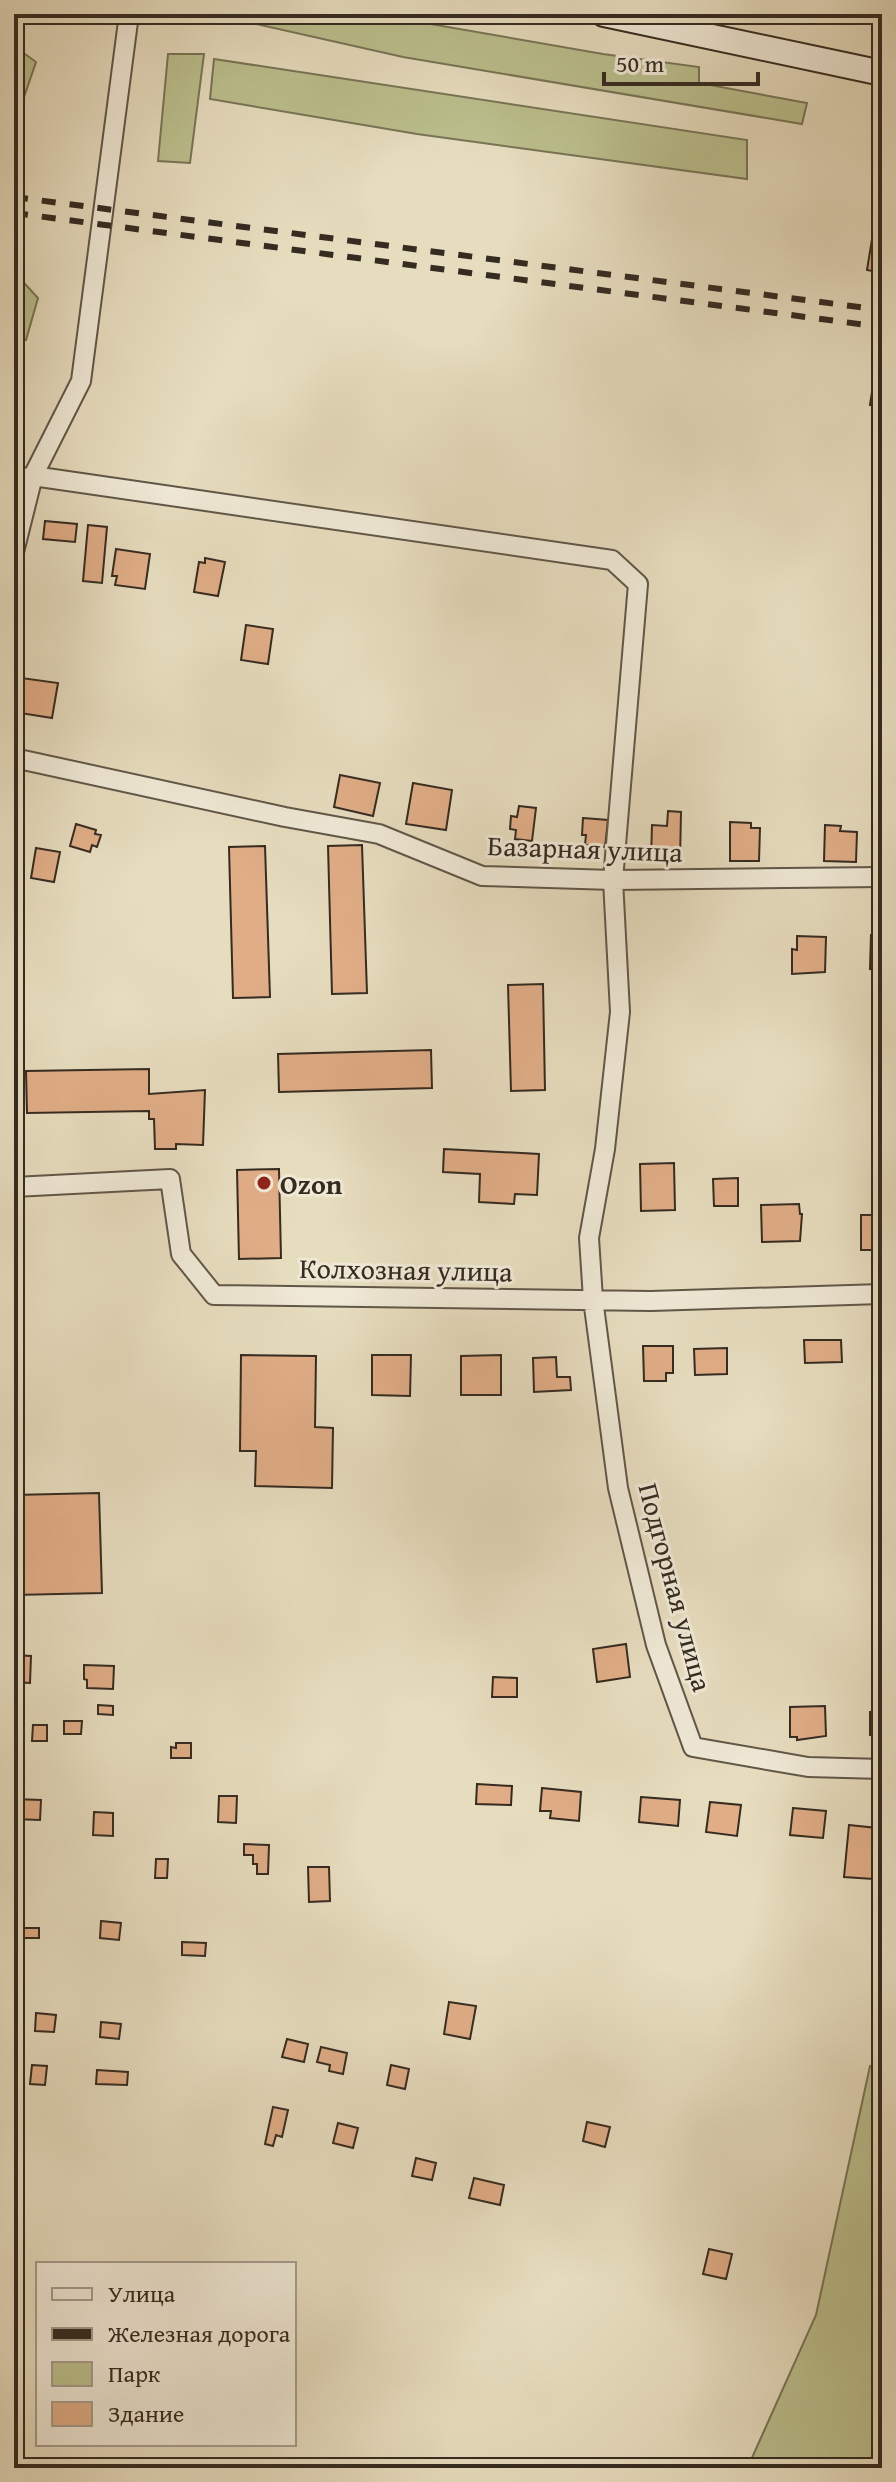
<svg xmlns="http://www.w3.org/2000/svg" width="896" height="2482" viewBox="0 0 896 2482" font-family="'Gentium Book Plus',serif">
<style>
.green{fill:#bbbf8d;stroke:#787557;stroke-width:2}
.building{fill:#e0ad86;stroke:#352b21;stroke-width:2}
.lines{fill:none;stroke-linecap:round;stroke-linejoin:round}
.minor-casing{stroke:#615748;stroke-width:22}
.secondary-casing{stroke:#352b21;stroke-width:28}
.minor{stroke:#efe8d5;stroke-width:18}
.secondary{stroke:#efe8d5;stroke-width:24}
.rail{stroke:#352b21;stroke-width:6;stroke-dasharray:14 14;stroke-linecap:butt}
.poi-dot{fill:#8f2418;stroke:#efe8d5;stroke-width:3}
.labels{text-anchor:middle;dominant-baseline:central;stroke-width:6;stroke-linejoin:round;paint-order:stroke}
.street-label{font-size:28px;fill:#352b21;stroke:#efe8d5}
.poi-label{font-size:28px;font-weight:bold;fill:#352b21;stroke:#efe8d5;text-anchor:start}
</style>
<rect width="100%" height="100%" fill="#e6dcbe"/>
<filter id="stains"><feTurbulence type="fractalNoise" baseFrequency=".0025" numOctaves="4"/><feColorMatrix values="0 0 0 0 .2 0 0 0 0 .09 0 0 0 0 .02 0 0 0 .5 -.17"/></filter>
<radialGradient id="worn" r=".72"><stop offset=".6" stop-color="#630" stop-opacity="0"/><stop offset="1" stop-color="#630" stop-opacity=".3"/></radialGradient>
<!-- green -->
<path class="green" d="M 212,14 L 373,14 L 603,54 L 699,67 L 699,83 L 807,103 L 802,124 L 403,57 Z
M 14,46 L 36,62 L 23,100 L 14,103 Z
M 168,54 L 204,54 L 190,163 L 158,161 Z
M 214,59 L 747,140 L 747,179 L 417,134 L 210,99 Z
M 14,272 L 38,298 L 26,340 L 14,341 Z
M 870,2066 L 882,2068 L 882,2468 L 826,2468 L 751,2460 L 816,2315 Z"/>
<!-- building -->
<path class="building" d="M 873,233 L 882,234 L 882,273 L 867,270 Z
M 875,373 L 882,374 L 882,407 L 870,405 Z
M 45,521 L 77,524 L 75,542 L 43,539 Z
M 88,525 L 107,527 L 102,583 L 83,581 Z
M 116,549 L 150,554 L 145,589 L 115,585 L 117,576 L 112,576 Z
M 205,558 L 225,562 L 218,596 L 194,592 L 199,562 L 205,563 Z
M 246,625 L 273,629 L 268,664 L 241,660 Z
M 14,677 L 58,683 L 52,718 L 14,712 Z
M 340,775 L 380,783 L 373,816 L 334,807 Z
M 413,783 L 452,790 L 446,830 L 406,824 Z
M 519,806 L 536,808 L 532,841 L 515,839 L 516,830 L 510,829 L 511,816 L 517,817 Z
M 668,811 L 681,812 L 680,860 L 651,859 L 652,825 L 667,826 Z
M 583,818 L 608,820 L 605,847 L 585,845 L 586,835 L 582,835 Z
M 730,822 L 751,823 L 751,828 L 760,828 L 759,861 L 730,861 Z
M 76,824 L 96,830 L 95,834 L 101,835 L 97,847 L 92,845 L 90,852 L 70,846 Z
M 825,825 L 841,826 L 840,831 L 857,832 L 856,862 L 824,861 Z
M 362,845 L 367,993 L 332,994 L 328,846 Z
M 265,846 L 270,997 L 233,998 L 229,847 Z
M 36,848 L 60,852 L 54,882 L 31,878 Z
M 871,935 L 882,935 L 882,970 L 870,969 Z
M 797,936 L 826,937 L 825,972 L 792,974 L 792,949 L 797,950 Z
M 543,984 L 545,1090 L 511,1091 L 508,985 Z
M 431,1050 L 432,1088 L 279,1092 L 278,1054 Z
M 149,1069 L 149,1094 L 205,1090 L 203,1145 L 176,1144 L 176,1149 L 155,1149 L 154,1119 L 149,1119 L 149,1111 L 27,1113 L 26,1071 Z
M 444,1149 L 539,1154 L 537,1195 L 515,1194 L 514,1204 L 479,1202 L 480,1174 L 443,1172 Z
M 674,1163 L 675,1210 L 641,1211 L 640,1164 Z
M 279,1169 L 281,1258 L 239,1259 L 237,1170 Z
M 738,1178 L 738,1206 L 714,1206 L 713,1179 Z
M 799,1204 L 800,1214 L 802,1214 L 800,1241 L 762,1242 L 761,1205 Z
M 861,1215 L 882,1215 L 882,1250 L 861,1250 Z
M 804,1340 L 841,1340 L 842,1362 L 805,1363 Z
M 643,1346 L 673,1346 L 673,1373 L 666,1373 L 666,1381 L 644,1381 Z
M 727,1348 L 727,1374 L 695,1375 L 694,1349 Z
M 241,1355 L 316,1356 L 315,1427 L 333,1428 L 332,1488 L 255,1486 L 256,1451 L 240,1451 Z
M 372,1355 L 411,1355 L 410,1396 L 372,1395 Z
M 501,1355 L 501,1395 L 461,1395 L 461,1356 Z
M 556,1357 L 557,1377 L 570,1377 L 571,1390 L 534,1392 L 533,1358 Z
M 99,1493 L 102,1593 L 14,1595 L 14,1495 Z
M 626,1644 L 630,1677 L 597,1682 L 593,1649 Z
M 14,1655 L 31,1656 L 30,1683 L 14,1682 Z
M 84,1665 L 114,1666 L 113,1689 L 87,1688 L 87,1680 L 84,1679 Z
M 493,1677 L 517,1678 L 517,1697 L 492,1697 Z
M 98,1705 L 113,1706 L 113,1715 L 98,1714 Z
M 825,1706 L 826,1736 L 797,1740 L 797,1737 L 790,1737 L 790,1707 Z
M 870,1712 L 882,1712 L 882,1735 L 870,1735 Z
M 64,1721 L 82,1721 L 81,1734 L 64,1734 Z
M 33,1725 L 47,1725 L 47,1741 L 32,1741 Z
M 176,1743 L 191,1743 L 191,1758 L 171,1758 L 171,1747 L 176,1748 Z
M 477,1784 L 512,1786 L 511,1805 L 476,1804 Z
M 542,1788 L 581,1792 L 579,1821 L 550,1818 L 551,1811 L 540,1811 Z
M 219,1796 L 237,1796 L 236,1823 L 218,1822 Z
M 641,1797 L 680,1800 L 678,1826 L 639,1822 Z
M 14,1799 L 41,1800 L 40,1820 L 14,1819 Z
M 710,1802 L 741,1805 L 737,1836 L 706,1832 Z
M 793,1808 L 826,1811 L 823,1838 L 790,1835 Z
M 94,1812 L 113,1813 L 113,1836 L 93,1835 Z
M 849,1825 L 877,1828 L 873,1879 L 844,1877 Z
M 244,1844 L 269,1845 L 268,1874 L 257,1874 L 257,1864 L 253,1864 L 253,1855 L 244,1855 Z
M 156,1859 L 168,1859 L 167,1878 L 155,1878 Z
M 308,1867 L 329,1867 L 330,1901 L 309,1902 Z
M 101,1921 L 121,1923 L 119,1940 L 100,1938 Z
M 21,1928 L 39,1928 L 39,1938 L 20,1938 Z
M 182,1942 L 206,1943 L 205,1956 L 182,1955 Z
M 449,2002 L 476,2006 L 470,2039 L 444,2034 Z
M 36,2013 L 56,2015 L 54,2032 L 35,2031 Z
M 101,2022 L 121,2024 L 119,2039 L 100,2037 Z
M 287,2039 L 308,2044 L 304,2062 L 282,2057 Z
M 321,2047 L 347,2053 L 343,2074 L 329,2071 L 330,2065 L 317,2062 Z
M 32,2065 L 47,2066 L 45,2085 L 30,2084 Z
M 391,2065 L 409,2069 L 405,2089 L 387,2085 Z
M 97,2070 L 128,2072 L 127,2085 L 96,2084 Z
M 273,2107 L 288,2110 L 282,2137 L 276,2135 L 273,2146 L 265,2144 Z
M 587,2122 L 610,2127 L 605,2147 L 583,2141 Z
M 338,2123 L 358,2128 L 353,2148 L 333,2143 Z
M 416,2158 L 436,2163 L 432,2180 L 412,2176 Z
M 474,2178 L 504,2185 L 500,2205 L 469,2198 Z
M 709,2249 L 732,2254 L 726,2279 L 703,2274 Z"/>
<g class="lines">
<!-- minor casing -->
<g class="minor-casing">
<path id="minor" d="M 14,481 L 33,476 L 81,381 L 129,14
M 14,552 L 33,476 L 612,560 L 638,584 L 613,880 L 620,1012 L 605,1149 L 589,1238 L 593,1299 L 618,1488 L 656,1645 L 693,1747 L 808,1767 L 882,1769
M 14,758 L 285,817 L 379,834 L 482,876 L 613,880 L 882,877
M 14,1187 L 170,1179 L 181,1254 L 214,1295 L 651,1301 L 882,1294"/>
</g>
<!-- secondary casing -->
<g class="secondary-casing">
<path id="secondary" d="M 604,14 L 882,73"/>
</g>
<!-- minor -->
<use href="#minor" class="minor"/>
<!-- secondary -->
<use href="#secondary" class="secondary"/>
<!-- rail -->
<path class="rail" d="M 14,197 L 882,310
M 14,213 L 882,327"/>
</g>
<!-- markers -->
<circle class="poi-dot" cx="264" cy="1183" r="8"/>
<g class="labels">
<!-- street labels -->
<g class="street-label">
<text transform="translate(585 848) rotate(2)">Базарная улица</text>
<text transform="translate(406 1269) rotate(1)">Колхозная улица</text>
<text transform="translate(676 1587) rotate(75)">Подгорная улица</text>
</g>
<!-- poi labels -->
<g class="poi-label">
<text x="280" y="1183">Ozon</text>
</g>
</g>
<!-- margin -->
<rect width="896" height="2482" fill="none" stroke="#e6dcbe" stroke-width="48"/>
<rect x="16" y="16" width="864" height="2450" fill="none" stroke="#352b21" stroke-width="4"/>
<rect x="24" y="24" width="848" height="2434" fill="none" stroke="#352b21" stroke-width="2"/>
<!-- legend -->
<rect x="36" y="2262" width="260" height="184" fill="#efe8d5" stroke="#a59c8d" stroke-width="2"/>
<rect x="52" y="2288" width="40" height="12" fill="#efe8d5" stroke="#a59c8d" stroke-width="2"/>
<text x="108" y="2302" font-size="24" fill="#352b21">Улица</text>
<rect x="52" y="2328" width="40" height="12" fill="#352b21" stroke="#a59c8d" stroke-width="2"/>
<text x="108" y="2342" font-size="24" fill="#352b21">Железная дорога</text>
<rect x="52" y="2362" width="40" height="24" fill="#bbbf8d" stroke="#a59c8d" stroke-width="2"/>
<text x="108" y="2382" font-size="24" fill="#352b21">Парк</text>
<rect x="52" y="2402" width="40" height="24" fill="#e0ad86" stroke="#a59c8d" stroke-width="2"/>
<text x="108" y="2422" font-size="24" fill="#352b21">Здание</text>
<!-- scale -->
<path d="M604 72v12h154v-12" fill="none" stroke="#352b21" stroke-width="4"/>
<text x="616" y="72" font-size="24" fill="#352b21" stroke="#efe8d5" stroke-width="6" paint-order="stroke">50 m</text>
<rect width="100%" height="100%" filter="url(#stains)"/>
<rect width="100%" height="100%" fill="url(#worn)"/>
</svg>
